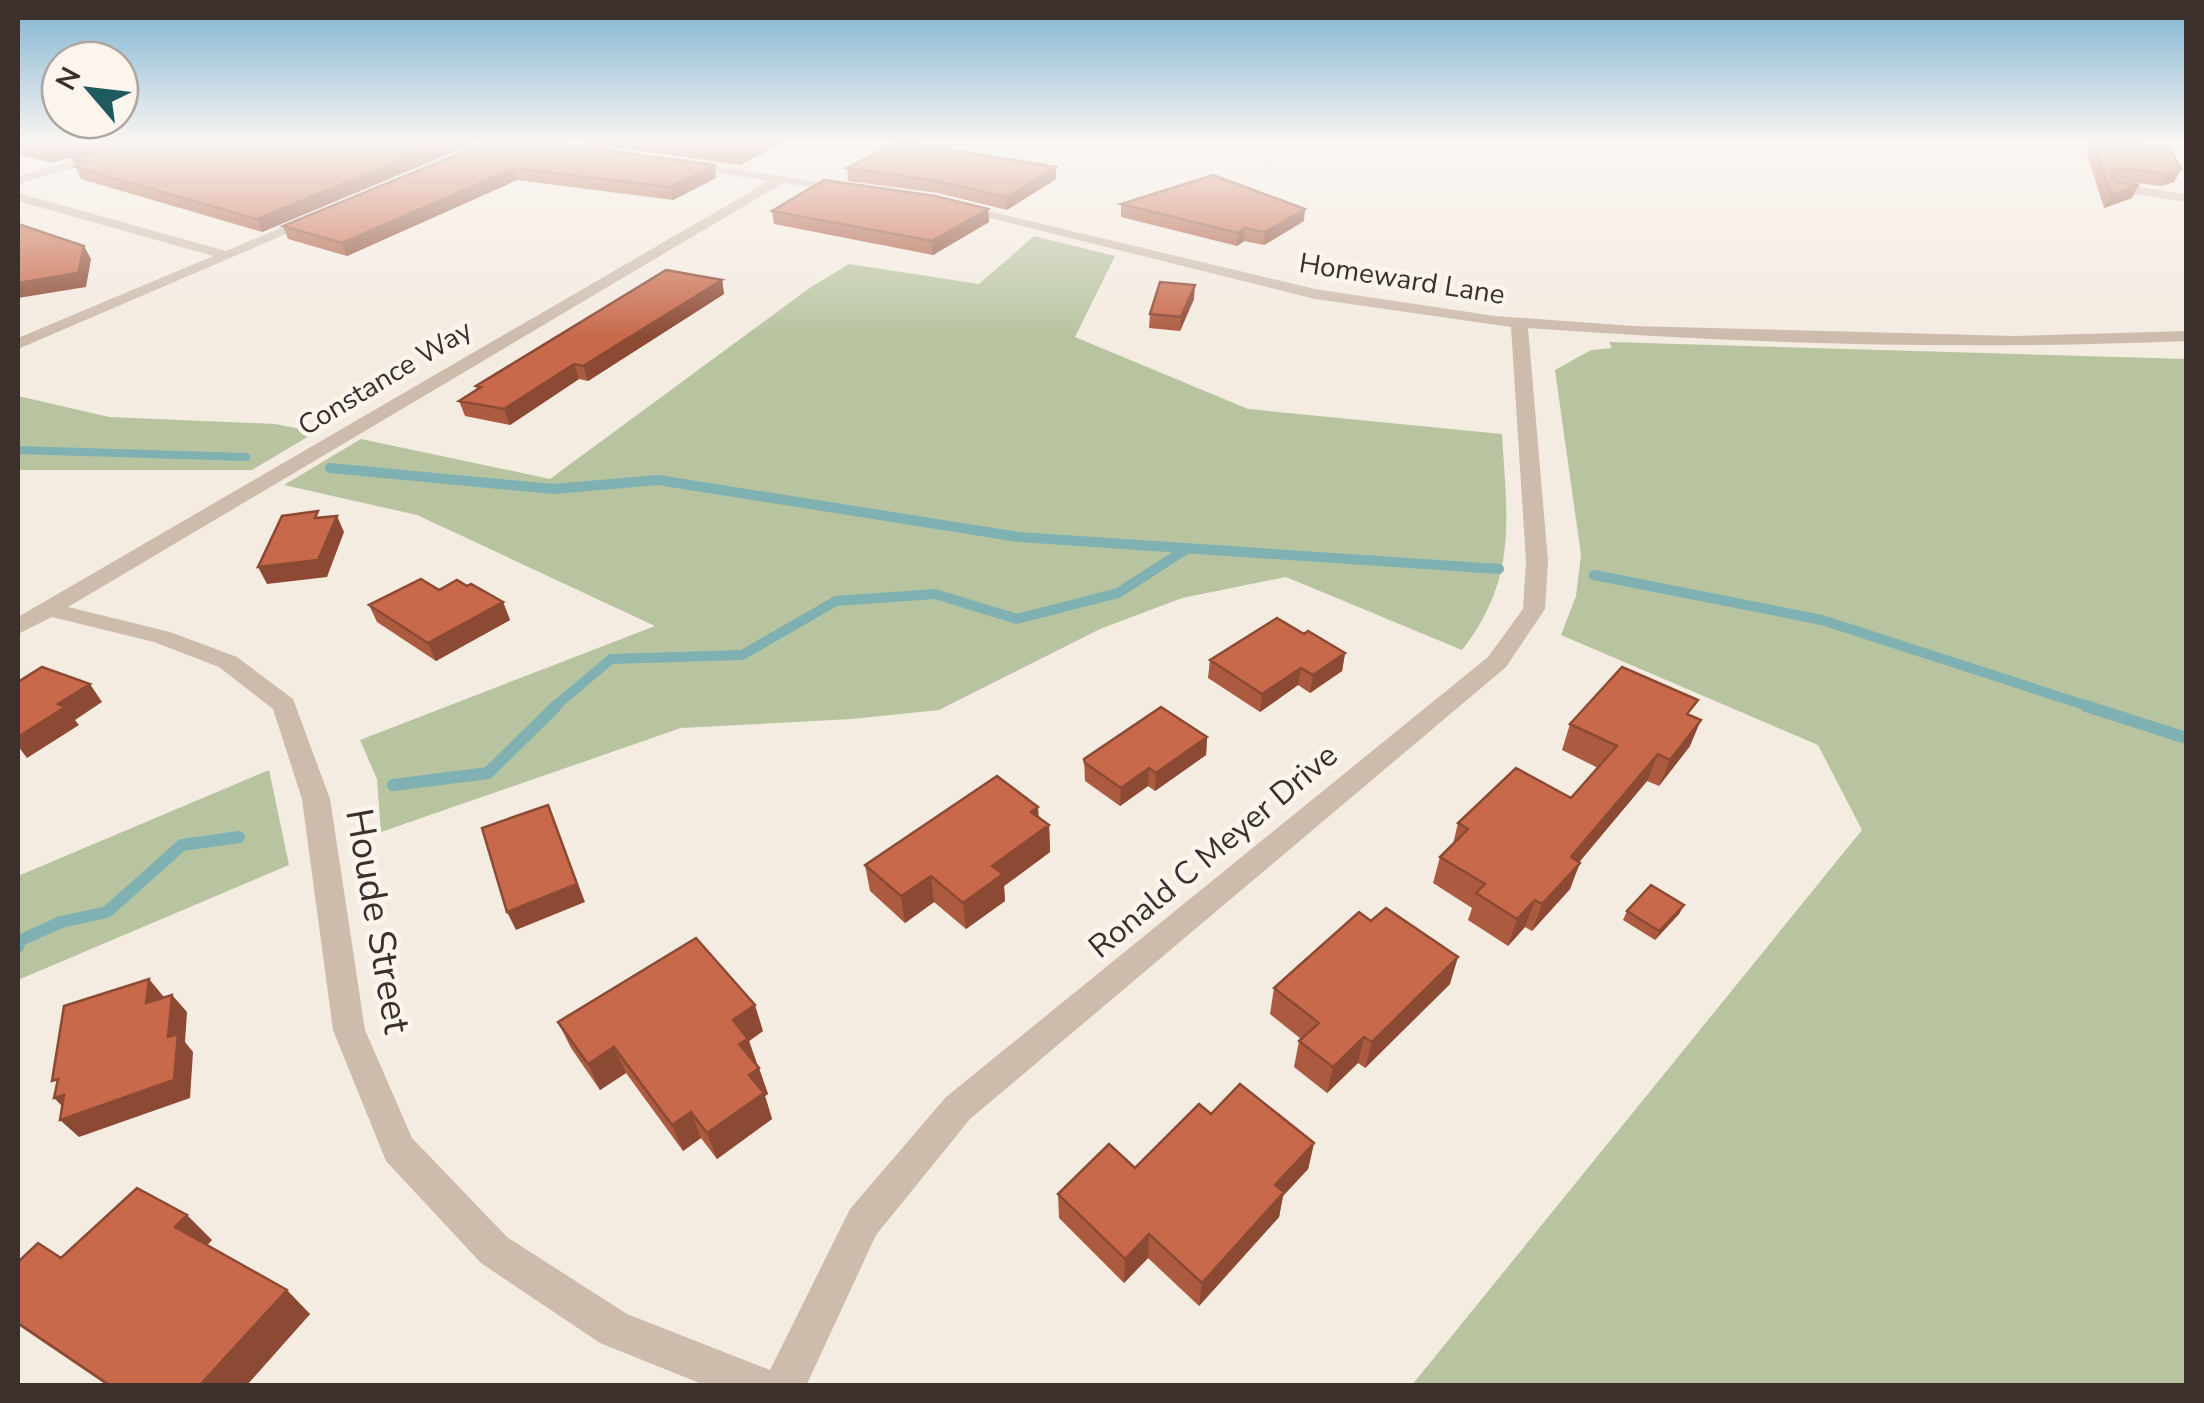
<svg xmlns="http://www.w3.org/2000/svg" width="2204" height="1403" viewBox="0 0 2204 1403" font-family="'Nunito Sans',sans-serif">
<style>
.green{fill:#b8c4a0}
.lines{fill:none;stroke-linecap:round;stroke-linejoin:round}
.stream-far2{stroke:#7fb0b2;stroke-width:8}
.stream-far1{stroke:#7fb0b2;stroke-width:10}
.stream{stroke:#7fb0b2;stroke-width:12}
.street{fill:#cdbbac;fill-rule:evenodd}
.wall{fill:#ac5a40}
.shaded-wall{fill:#8c4a34}
.building{fill:#c8694b;stroke:#8c4a34;stroke-width:2.5}
.labels{text-anchor:middle;dominant-baseline:central;stroke-width:9;stroke-linejoin:round;paint-order:stroke}
.far-street-label{font-size:28px;fill:#3b302b;stroke:#fbf5ee}
.street-label{font-size:32px;fill:#3b302b;stroke:#fbf5ee}
.near-street-label{font-size:38px;fill:#3b302b;stroke:#fbf5ee}
</style>
<rect width="100%" height="100%" fill="#f4ebe1"/>
<!-- green -->
<path class="green" d="M 1034,236 L 1115,256 L 1075,337 L 1248,409 L 1502,434 C 1507,518 1518,579 1462,650 L 1286,577 L 1182,598 L 1100,629 L 939,710 L 852,719 L 681,728 L 381,832 L 377,779 L 360,740 L 655,626 L 417,515 L 284,485 L 361,439 L 550,479 L 811,287 L 849,264 L 979,284 Z
M 1609,342 L 2186,359 L 2186,1385 L 1412,1385 L 1862,830 L 1818,745 L 1561,635 L 1576,596 L 1581,555 L 1555,370 L 1591,350 L 1612,348 Z
M 18,396 L 109,417 L 275,424 L 316,432 L 252,470 L 18,470 Z
M 269,770 L 289,865 L 18,980 L 18,876 Z"/>
<g class="lines">
<!-- stream-far2 -->
<path class="stream-far2" d="M 18,450 L 246,457
M 329,468 L 357,471"/>
<!-- stream-far1 -->
<path class="stream-far1" d="M 330,468 L 553,489 L 658,480 L 1019,537 L 1499,569
M 1594,575 L 1822,620 L 2094,708
M 553,708 L 611,659 L 742,655 L 836,601 L 935,594 L 1017,619 L 1118,593 L 1188,548"/>
<!-- stream -->
<path class="stream" d="M 2086,706 L 2186,738
M 393,785 L 488,773 L 556,706
M 18,947 L 21,940 L 61,922 L 107,912 L 182,845 L 239,837"/>
<!-- street -->
<path class="street" d="M 149,140 L 169,140 L 18,184 L 18,176 Z
M 683,161 L 857,188 L 851,192 L 783,183 L 68,607 L 170,632 L 237,657 L 293,699 L 330,799 L 365,1030 L 412,1138 L 507,1237 L 627,1314 L 770,1370 L 850,1209 L 946,1097 L 1488,657 L 1523,609 L 1526,561 L 1511,327 L 1315,299 L 954,209 L 954,203 L 1315,289 L 1495,316 L 1633,326 L 2014,336 L 2186,331 L 2186,341 C 1968,350 1746,344 1528,328 L 1548,561 L 1545,609 L 1506,667 L 970,1119 L 876,1235 L 806,1386 L 707,1386 L 600,1343 L 481,1263 L 386,1161 L 333,1030 L 302,799 L 273,709 L 219,667 L 154,642 L 52,617 L 18,634 L 18,617 L 769,181 L 679,168 L 677,165 Z
M 2113,183 L 2186,194 L 2186,202 L 2108,190 L 2107,187 Z
M 18,193 L 226,251 L 309,216 L 321,219 L 18,349 L 18,338 L 213,256 L 18,201 Z"/>
</g>
<!-- wall -->
<path class="wall" d="M 18,140 L 134,140 L 51,163 L 18,154 Z
M 482,140 L 262,232 L 81,179 L 72,158 Z
M 491,140 L 714,165 L 716,178 L 673,200 L 517,180 L 347,256 L 288,239 L 283,226 Z
M 561,140 L 788,140 L 740,165 Z
M 2091,140 L 2103,140 L 2181,169 L 2174,182 L 2161,186 L 2114,180 L 2132,198 L 2104,208 L 2086,151 Z
M 847,168 L 1056,179 L 1007,210 L 938,193 L 848,181 Z
M 1121,204 L 1304,221 L 1264,245 L 1244,241 L 1237,246 L 1121,217 Z
M 988,209 L 989,222 L 933,255 L 774,224 L 772,211 Z
M 722,280 L 724,294 L 588,381 L 579,379 L 510,425 L 465,416 L 459,401 L 477,390 L 476,386 Z
M 1194,299 L 1180,331 L 1149,328 L 1150,314 Z
M 467,586 L 503,602 L 510,620 L 436,661 L 377,622 L 369,605 L 439,590 Z
M 1345,653 L 1342,671 L 1310,693 L 1298,685 L 1260,712 L 1208,678 L 1210,660 Z
M 1692,716 L 1690,746 L 1659,786 L 1647,781 L 1579,862 L 1570,889 L 1532,931 L 1525,927 L 1508,946 L 1468,920 L 1472,908 L 1433,883 L 1440,857 L 1453,844 L 1458,823 L 1571,798 L 1598,768 L 1562,750 L 1570,724 Z
M 1207,737 L 1206,755 L 1155,791 L 1148,786 L 1120,806 L 1085,781 L 1084,759 Z
M 1039,818 L 1049,825 L 1050,852 L 1004,886 L 1005,901 L 966,929 L 934,902 L 905,923 L 870,891 L 865,865 Z
M 1684,905 L 1679,914 L 1655,940 L 1623,920 L 1627,911 Z
M 1450,984 L 1365,1068 L 1358,1063 L 1327,1093 L 1294,1067 L 1299,1041 L 1301,1039 L 1270,1014 L 1274,988 Z
M 558,1022 L 763,1031 L 749,1041 L 768,1094 L 765,1096 L 772,1119 L 717,1159 L 701,1138 L 683,1151 L 626,1073 L 600,1090 L 571,1048 Z
M 1211,1114 L 1314,1143 L 1308,1169 L 1283,1196 L 1279,1217 L 1199,1306 L 1148,1258 L 1124,1283 L 1059,1218 L 1058,1194 L 1135,1168 Z
M 212,1240 L 207,1245 L 310,1314 L 246,1386 L 108,1386 L 18,1325 L 18,1262 Z"/>
<!-- shaded-wall -->
<path class="shaded-wall" d="M 85,140 L 134,140 L 51,163 L 45,151 Z
M 450,140 L 482,140 L 262,232 L 257,219 Z
M 763,140 L 788,140 L 740,165 L 737,153 Z
M 714,165 L 716,178 L 673,200 L 670,187 Z
M 1056,167 L 1056,179 L 1007,210 L 1007,197 Z
M 514,168 L 517,180 L 347,256 L 342,243 Z
M 2181,169 L 2174,182 L 2161,186 L 2168,174 Z
M 2139,185 L 2132,198 L 2104,208 L 2111,195 Z
M 988,209 L 989,222 L 933,255 L 932,241 Z
M 1305,209 L 1304,221 L 1264,245 L 1265,232 Z
M 1245,228 L 1244,241 L 1237,246 L 1238,233 Z
M 84,246 L 91,259 L 86,287 L 18,298 L 18,283 Z
M 722,280 L 724,294 L 588,381 L 583,366 Z
M 1195,285 L 1194,299 L 1180,331 L 1181,317 Z
M 574,364 L 579,379 L 510,425 L 504,409 Z
M 337,516 L 344,532 L 327,577 L 267,584 L 258,567 Z
M 503,602 L 510,620 L 436,661 L 428,643 Z
M 1345,653 L 1342,671 L 1310,693 L 1313,675 Z
M 1301,668 L 1298,685 L 1260,712 L 1262,694 Z
M 90,684 L 102,702 L 75,720 L 79,725 L 27,758 L 18,746 L 18,737 L 58,704 Z
M 1701,720 L 1690,746 L 1659,786 L 1670,760 Z
M 1207,737 L 1206,755 L 1155,791 L 1156,773 Z
M 1658,754 L 1647,781 L 1561,884 L 1571,857 Z
M 1149,768 L 1148,786 L 1120,806 L 1121,788 Z
M 548,805 L 585,902 L 516,930 L 507,912 Z
M 1038,807 L 1040,832 L 1049,825 L 1050,852 L 1004,886 L 1005,901 L 966,929 L 963,903 L 1031,812 Z
M 1580,863 L 1570,889 L 1532,931 L 1542,904 Z
M 931,876 L 934,902 L 905,923 L 901,896 Z
M 1535,900 L 1525,927 L 1508,946 L 1517,919 Z
M 1684,905 L 1679,914 L 1655,940 L 1659,931 Z
M 1458,957 L 1450,984 L 1365,1068 L 1372,1042 Z
M 149,979 L 164,997 L 146,1003 Z
M 172,995 L 187,1012 L 185,1042 L 193,1052 L 190,1098 L 79,1137 L 60,1120 L 168,1037 Z
M 755,1005 L 763,1031 L 749,1041 L 757,1065 L 748,1070 L 733,1020 Z
M 1364,1037 L 1358,1063 L 1327,1093 L 1333,1067 Z
M 614,1047 L 626,1073 L 600,1090 L 588,1064 Z
M 759,1068 L 768,1094 L 765,1096 L 772,1119 L 717,1159 L 707,1133 L 749,1075 Z
M 64,1095 L 72,1116 L 54,1098 Z
M 691,1112 L 701,1138 L 683,1151 L 672,1125 Z
M 1314,1143 L 1308,1169 L 1283,1196 L 1279,1217 L 1199,1306 L 1202,1283 L 1275,1185 Z
M 187,1215 L 212,1240 L 201,1251 L 175,1227 Z
M 1149,1234 L 1148,1258 L 1124,1283 L 1125,1259 Z
M 287,1290 L 310,1314 L 246,1386 L 199,1386 Z"/>
<!-- building -->
<path class="building" d="M 18,140 L 85,140 L 45,151 L 18,144 Z
M 135,140 L 450,140 L 257,219 L 75,167 L 90,162 L 72,158 Z
M 492,140 L 533,140 L 714,165 L 670,187 L 514,168 L 342,243 L 283,226 Z
M 643,140 L 763,140 L 737,153 Z
M 2092,140 L 2169,147 L 2181,169 L 2168,174 L 2117,168 L 2110,173 L 2114,181 L 2139,185 L 2111,195 Z
M 899,141 L 1056,167 L 1007,197 L 936,181 L 847,168 Z
M 1213,175 L 1305,209 L 1265,232 L 1245,228 L 1238,233 L 1121,204 Z
M 824,180 L 935,196 L 988,209 L 932,241 L 772,211 Z
M 18,224 L 84,246 L 78,273 L 18,283 Z
M 666,270 L 722,280 L 583,366 L 574,364 L 504,409 L 459,401 L 481,387 L 476,386 Z
M 1160,282 L 1195,285 L 1181,317 L 1150,314 Z
M 318,511 L 315,518 L 337,516 L 318,560 L 258,567 L 282,516 Z
M 421,579 L 439,590 L 457,580 L 467,586 L 471,584 L 503,602 L 428,643 L 369,605 Z
M 1277,618 L 1304,634 L 1308,631 L 1345,653 L 1313,675 L 1301,668 L 1262,694 L 1210,660 Z
M 42,667 L 90,684 L 58,704 L 65,707 L 18,737 L 18,682 Z
M 1622,667 L 1698,700 L 1687,714 L 1701,720 L 1670,760 L 1658,754 L 1571,857 L 1580,863 L 1542,904 L 1535,900 L 1517,919 L 1476,893 L 1485,884 L 1440,857 L 1468,829 L 1458,823 L 1516,768 L 1571,798 L 1617,746 L 1570,724 Z
M 1161,707 L 1207,737 L 1156,773 L 1149,768 L 1121,788 L 1085,763 L 1084,759 Z
M 997,776 L 1038,807 L 1031,812 L 1049,825 L 992,866 L 1003,874 L 963,903 L 931,876 L 901,896 L 865,865 Z
M 548,805 L 577,884 L 507,912 L 482,828 Z
M 1651,885 L 1684,905 L 1659,931 L 1627,911 Z
M 1386,908 L 1458,957 L 1372,1042 L 1364,1037 L 1333,1067 L 1299,1041 L 1319,1023 L 1274,988 L 1359,912 L 1371,921 Z
M 696,938 L 755,1005 L 733,1020 L 748,1039 L 739,1044 L 759,1068 L 749,1075 L 764,1093 L 707,1133 L 691,1112 L 672,1125 L 614,1047 L 588,1064 L 558,1022 Z
M 149,979 L 146,1003 L 172,995 L 168,1037 L 178,1034 L 174,1080 L 60,1120 L 64,1095 L 54,1098 L 58,1079 L 52,1081 L 64,1006 Z
M 1240,1084 L 1314,1143 L 1275,1185 L 1284,1192 L 1202,1283 L 1149,1234 L 1125,1259 L 1058,1194 L 1109,1144 L 1135,1168 L 1199,1104 L 1211,1114 Z
M 137,1188 L 187,1215 L 175,1227 L 287,1290 L 199,1386 L 111,1386 L 18,1323 L 18,1262 L 38,1243 L 61,1258 Z"/>
<!-- sky -->
<linearGradient id="sky" x2="0" y2="1"><stop stop-color="#7eb2d2"/><stop offset="0.42" stop-color="#faf6f2"/><stop offset="1" stop-color="#faf6f2" stop-opacity="0"/></linearGradient>
<rect width="2204" height="337" fill="url(#sky)"/>
<g class="labels">
<!-- far-street labels -->
<g class="far-street-label">
<text transform="translate(1402 279) rotate(9)">Homeward Lane</text>
<text transform="translate(385 378) rotate(-31)">Constance Way</text>
</g>
<!-- street labels -->
<g class="street-label">
<text transform="translate(1213 851) rotate(-40)">Ronald C Meyer Drive</text>
</g>
<!-- near-street labels -->
<g class="near-street-label">
<text transform="translate(378 921) rotate(80)">Houde Street</text>
</g>
</g>
<!-- border -->
<rect width="2204" height="1403" fill="none" stroke="#3b302b" stroke-width="40"/>
<!-- north arrow -->
<g transform="translate(90 90) rotate(298)"><circle r="48" fill="#fbf5ee" stroke="#aea6a0" stroke-width="2.5"/>
<path d="M0-8L18 38L0 25L-18 38Z" fill="#1f5a5e"/>
<text y="-15" font-size="28" font-weight="bold" text-anchor="middle" fill="#3b302b">N</text>
</g>
</svg>
